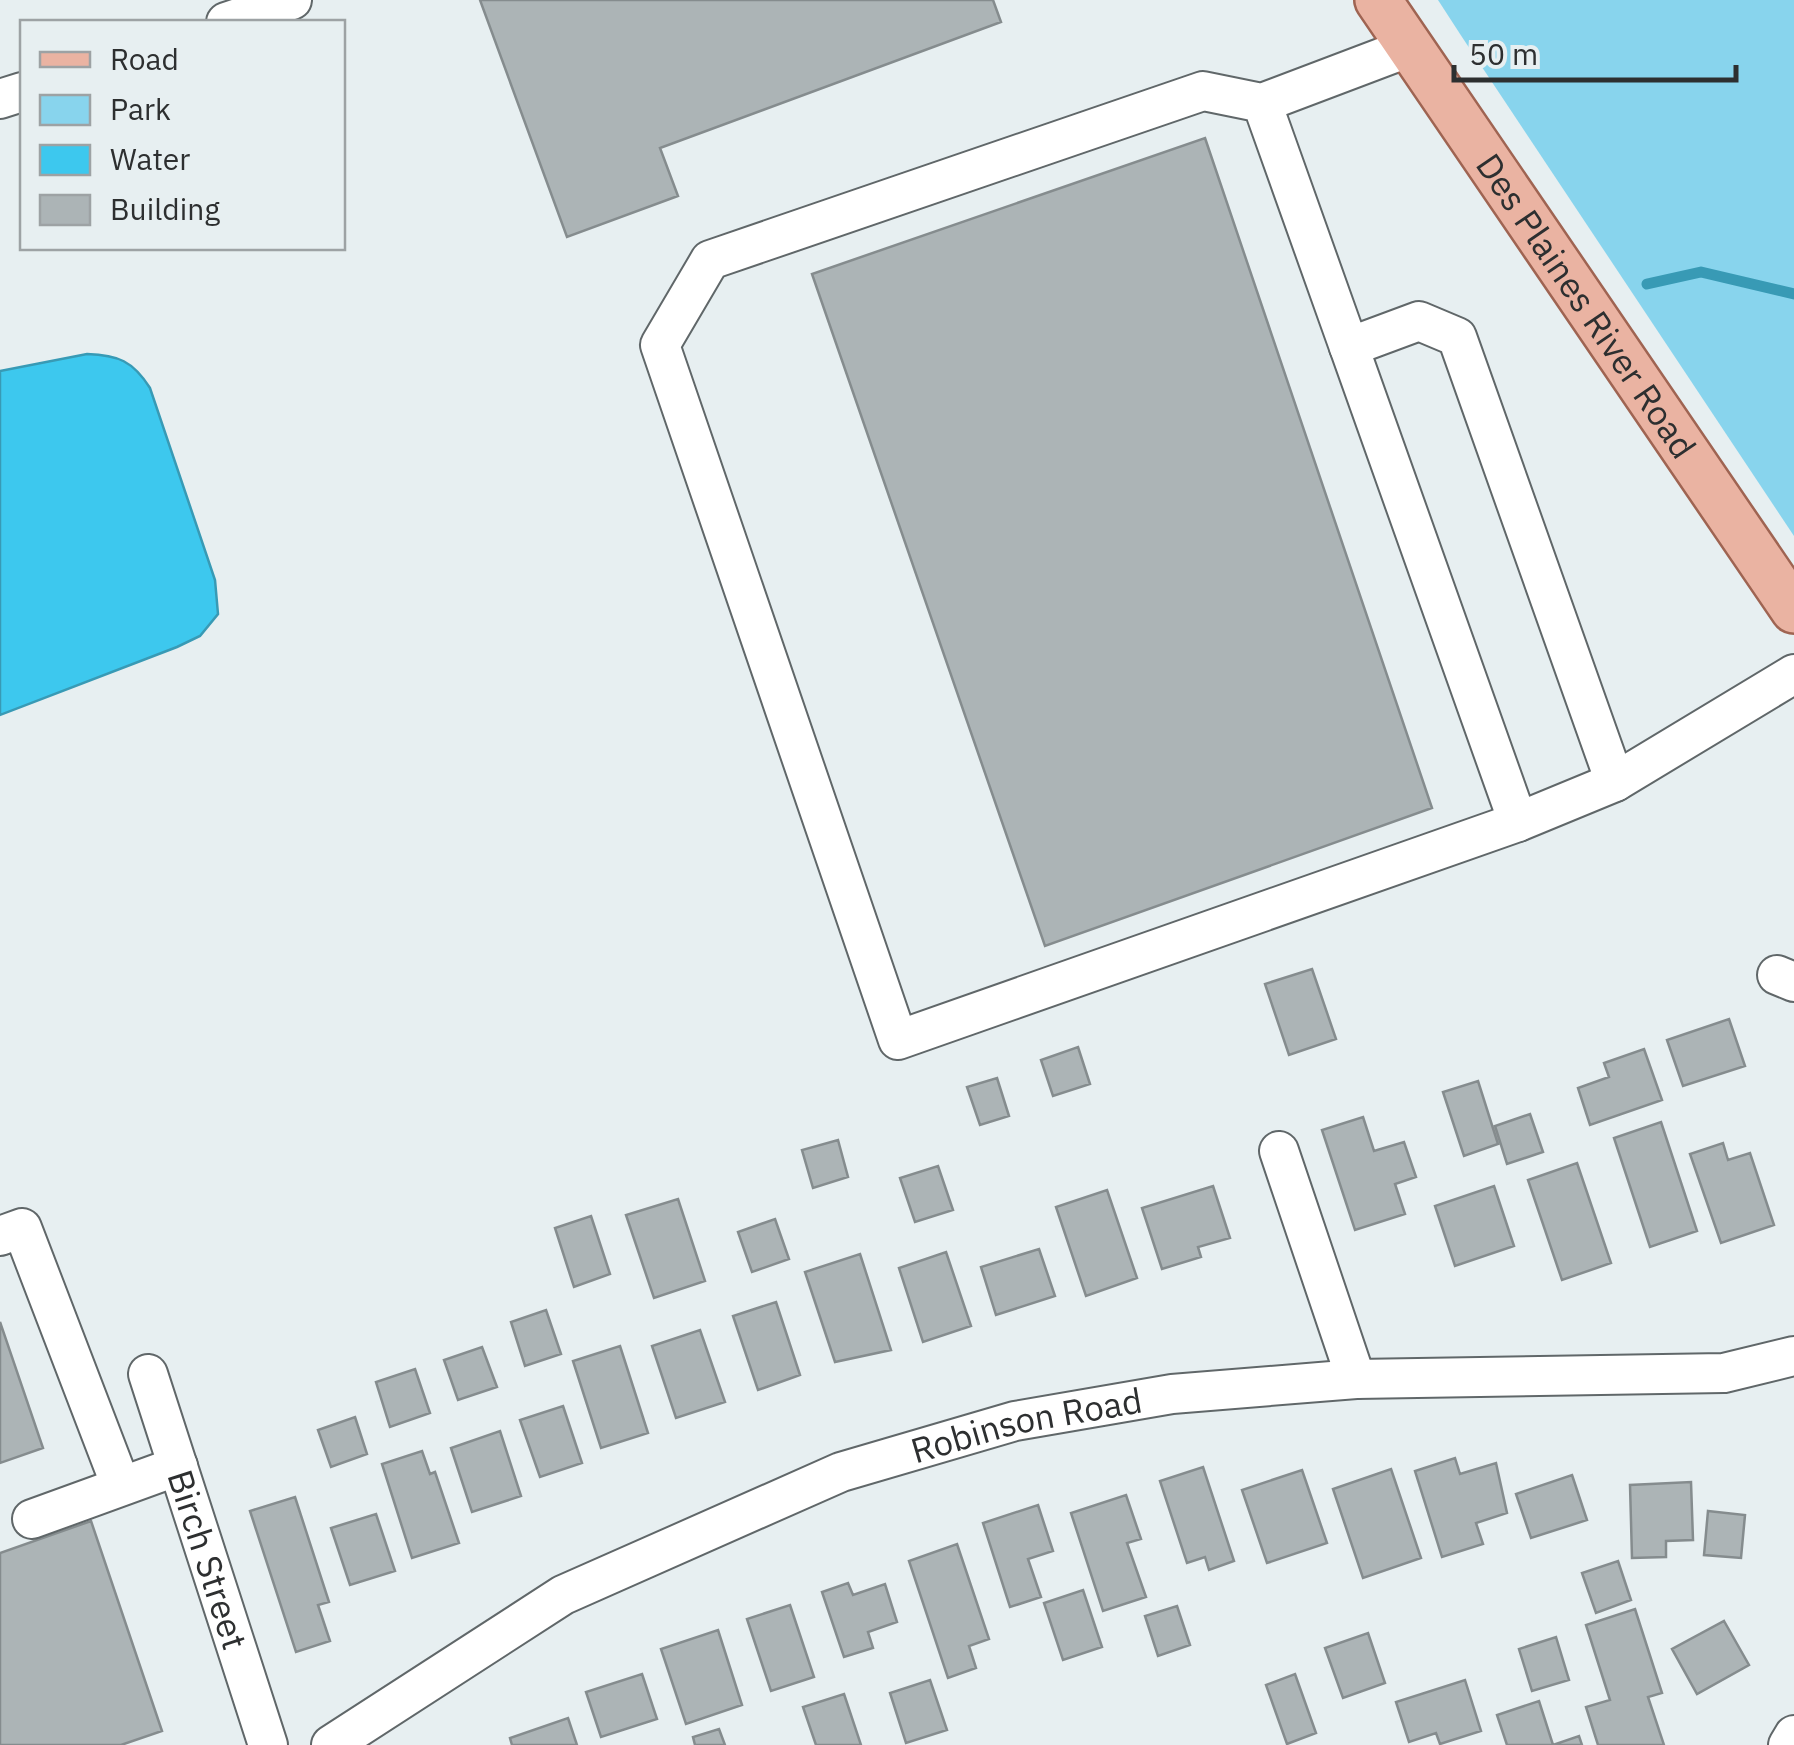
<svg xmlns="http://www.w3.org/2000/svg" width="1794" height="1745" viewBox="0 0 1794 1745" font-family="'IBM Plex Sans',sans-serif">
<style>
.green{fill:#88d4ed}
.water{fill:#3dc8ee;stroke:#389ab5;stroke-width:2.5}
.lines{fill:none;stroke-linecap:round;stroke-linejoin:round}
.stream{stroke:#389ab5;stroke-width:11}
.building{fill:#acb4b6;stroke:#858c8e;stroke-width:2.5}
.minor-casing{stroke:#606769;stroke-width:42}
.major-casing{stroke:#9f6452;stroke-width:50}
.minor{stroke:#fff;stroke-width:38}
.major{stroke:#eab3a2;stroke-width:45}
.labels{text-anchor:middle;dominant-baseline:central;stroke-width:9;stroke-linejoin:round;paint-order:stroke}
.street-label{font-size:35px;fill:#2d2f30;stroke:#e7eff1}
</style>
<rect width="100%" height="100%" fill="#e7eff1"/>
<!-- green -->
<path class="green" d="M 1438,0 L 1794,0 L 1794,536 L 1462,37 Z"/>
<!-- water -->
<path class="water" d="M 87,354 C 118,355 133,361 150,388 L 215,580 L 218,614 L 200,636 L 177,647 L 0,715 L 0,371 Z"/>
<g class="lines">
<!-- stream -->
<path class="stream" d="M 1647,284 L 1701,272 L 1794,294"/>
</g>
<!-- building -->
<path class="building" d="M 480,0 L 993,0 L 1001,22 L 660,148 L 678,196 L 567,237 Z
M 1205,138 L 1432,808 L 1045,946 L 812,274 Z
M 1312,969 L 1336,1039 L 1289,1055 L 1265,984 Z
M 1729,1019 L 1745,1066 L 1683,1086 L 1667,1040 Z
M 1078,1047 L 1090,1084 L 1053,1096 L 1041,1060 Z
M 1644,1049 L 1662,1100 L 1590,1125 L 1578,1088 L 1609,1077 L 1604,1063 Z
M 997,1078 L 1009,1116 L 980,1125 L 967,1087 Z
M 1478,1081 L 1498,1144 L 1464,1156 L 1443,1092 Z
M 1530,1114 L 1543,1152 L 1507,1164 L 1495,1126 Z
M 1363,1117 L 1374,1151 L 1404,1142 L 1416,1177 L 1395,1184 L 1405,1214 L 1355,1230 L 1322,1130 Z
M 1661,1122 L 1697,1231 L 1650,1247 L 1614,1138 Z
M 838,1140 L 848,1177 L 813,1188 L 802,1150 Z
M 1723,1143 L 1728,1160 L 1750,1153 L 1774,1225 L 1721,1243 L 1690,1154 Z
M 1577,1163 L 1611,1263 L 1562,1280 L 1528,1180 Z
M 938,1166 L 953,1210 L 915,1222 L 900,1178 Z
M 1213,1186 L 1230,1238 L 1198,1247 L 1201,1257 L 1162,1269 L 1142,1208 Z
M 1494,1186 L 1514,1246 L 1455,1266 L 1435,1206 Z
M 1107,1190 L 1137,1278 L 1086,1296 L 1056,1207 Z
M 678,1199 L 705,1281 L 654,1298 L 626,1215 Z
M 591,1216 L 610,1274 L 574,1287 L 555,1228 Z
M 775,1219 L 789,1259 L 752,1272 L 738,1232 Z
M 1039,1249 L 1055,1296 L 996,1315 L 981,1267 Z
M 946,1252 L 971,1326 L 923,1342 L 899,1268 Z
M 860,1254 L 891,1350 L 835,1362 L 805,1272 Z
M 776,1302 L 800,1375 L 758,1390 L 733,1316 Z
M 546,1310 L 561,1354 L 525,1366 L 511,1322 Z
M 0,1322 L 43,1448 L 0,1463 Z
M 700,1330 L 725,1402 L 676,1418 L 652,1346 Z
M 620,1346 L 648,1433 L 601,1448 L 573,1361 Z
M 482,1347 L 497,1387 L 458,1400 L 444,1360 Z
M 415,1369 L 430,1413 L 390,1427 L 376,1382 Z
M 563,1406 L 582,1463 L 540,1477 L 520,1420 Z
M 355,1417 L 367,1454 L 331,1467 L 318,1430 Z
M 500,1431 L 521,1496 L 472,1512 L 451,1448 Z
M 422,1451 L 430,1474 L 435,1472 L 459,1543 L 412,1558 L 382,1464 Z
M 1455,1458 L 1460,1474 L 1496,1463 L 1507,1513 L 1476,1523 L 1483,1544 L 1442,1557 L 1415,1471 Z
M 1203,1467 L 1234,1561 L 1209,1570 L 1205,1557 L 1187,1563 L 1160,1481 Z
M 1391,1469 L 1421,1558 L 1363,1578 L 1333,1489 Z
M 1302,1470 L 1327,1543 L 1267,1563 L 1242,1490 Z
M 1572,1475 L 1587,1520 L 1531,1538 L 1516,1494 Z
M 1691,1482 L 1693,1540 L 1666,1541 L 1666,1557 L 1632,1558 L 1630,1485 Z
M 1126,1495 L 1141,1539 L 1127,1543 L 1146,1597 L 1103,1611 L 1071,1513 Z
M 295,1497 L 329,1602 L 318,1605 L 330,1641 L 296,1652 L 250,1511 Z
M 1038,1505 L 1053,1551 L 1028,1559 L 1041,1597 L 1010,1607 L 983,1523 Z
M 1708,1511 L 1745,1515 L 1741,1558 L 1704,1555 Z
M 376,1514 L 395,1571 L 350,1585 L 331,1528 Z
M 91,1521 L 162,1731 L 121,1745 L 0,1745 L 0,1553 Z
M 957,1544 L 989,1639 L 969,1646 L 976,1668 L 948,1678 L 909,1561 Z
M 1618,1561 L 1631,1600 L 1596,1613 L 1582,1573 Z
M 848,1583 L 853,1595 L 885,1584 L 897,1622 L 868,1632 L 873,1648 L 844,1657 L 822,1592 Z
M 1083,1590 L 1102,1647 L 1063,1660 L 1044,1603 Z
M 790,1605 L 814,1677 L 771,1691 L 747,1619 Z
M 1177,1606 L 1190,1645 L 1158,1656 L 1145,1616 Z
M 1635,1609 L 1662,1693 L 1648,1697 L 1664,1745 L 1598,1745 L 1586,1707 L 1610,1700 L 1586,1625 Z
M 1724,1621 L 1749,1665 L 1697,1694 L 1672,1649 Z
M 718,1630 L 742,1705 L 686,1724 L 661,1649 Z
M 1368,1633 L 1385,1683 L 1343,1698 L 1325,1648 Z
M 1556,1637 L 1569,1680 L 1532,1691 L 1519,1649 Z
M 642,1674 L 657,1719 L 601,1737 L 586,1692 Z
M 1295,1674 L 1316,1733 L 1287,1744 L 1266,1685 Z
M 930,1680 L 947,1730 L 906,1743 L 890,1693 Z
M 1465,1680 L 1481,1731 L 1440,1744 L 1436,1733 L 1409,1742 L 1396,1702 Z
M 844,1694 L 861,1745 L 816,1745 L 803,1707 Z
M 1539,1701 L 1553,1745 L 1579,1736 L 1582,1745 L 1507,1745 L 1497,1715 Z
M 568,1718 L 577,1745 L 512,1745 L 510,1738 Z
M 719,1729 L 725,1745 L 695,1745 L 693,1737 Z"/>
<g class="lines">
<!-- minor casing -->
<g class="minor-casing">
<g id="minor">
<path d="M 226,22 L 292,0"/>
<path d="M 0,99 L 22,92"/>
<path d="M 1262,103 L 1349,347 L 1419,321 L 1457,337 L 1615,782 L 1518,822 L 898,1040 L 660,345 L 710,260 L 1203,91 L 1262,103 L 1410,47"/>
<path d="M 1349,347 L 1518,822"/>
<path d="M 1615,782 L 1794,674"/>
<path d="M 1777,975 L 1794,982"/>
<path d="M 1279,1151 L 1356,1379"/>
<path d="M 0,1236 L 22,1228 L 121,1486"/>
<path id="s1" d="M 148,1374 L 268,1745"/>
<path d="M 32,1519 L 178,1466"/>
<path id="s2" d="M 331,1745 L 563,1595 L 841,1472 L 1015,1421 L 1172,1394 L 1356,1379 L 1724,1373 L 1794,1356"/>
<path d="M 1788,1745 L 1794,1735"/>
</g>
</g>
<!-- major casing -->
<g class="major-casing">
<g id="major">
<path id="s3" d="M 1378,0 L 1794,610"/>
</g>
</g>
<!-- minor -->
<use href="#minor" class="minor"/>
<!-- major -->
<use href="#major" class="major"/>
</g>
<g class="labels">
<!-- street labels -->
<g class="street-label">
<text stroke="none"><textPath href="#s3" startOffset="370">Des Plaines River Road</textPath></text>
<text stroke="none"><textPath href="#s2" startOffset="772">Robinson Road</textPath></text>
<text stroke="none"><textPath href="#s1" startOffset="195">Birch Street</textPath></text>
</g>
</g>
<!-- legend -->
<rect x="20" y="20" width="325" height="230" fill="#e7eff1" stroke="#9da2a4" stroke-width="2.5"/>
<rect x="40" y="52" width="50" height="15" fill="#eab3a2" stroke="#9da2a4" stroke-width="2.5"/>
<text x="110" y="70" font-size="30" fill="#2d2f30">Road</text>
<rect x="40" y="95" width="50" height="30" fill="#88d4ed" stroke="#9da2a4" stroke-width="2.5"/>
<text x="110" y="120" font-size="30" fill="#2d2f30">Park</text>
<rect x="40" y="145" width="50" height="30" fill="#3dc8ee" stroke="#9da2a4" stroke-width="2.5"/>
<text x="110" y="170" font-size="30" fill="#2d2f30">Water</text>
<rect x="40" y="195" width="50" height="30" fill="#acb4b6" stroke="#9da2a4" stroke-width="2.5"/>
<text x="110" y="220" font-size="30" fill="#2d2f30">Building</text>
<!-- scale -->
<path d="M1454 65v15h282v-15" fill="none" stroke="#2d2f30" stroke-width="5"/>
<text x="1469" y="65" font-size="30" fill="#2d2f30" stroke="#e7eff1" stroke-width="8" paint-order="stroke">50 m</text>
</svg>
